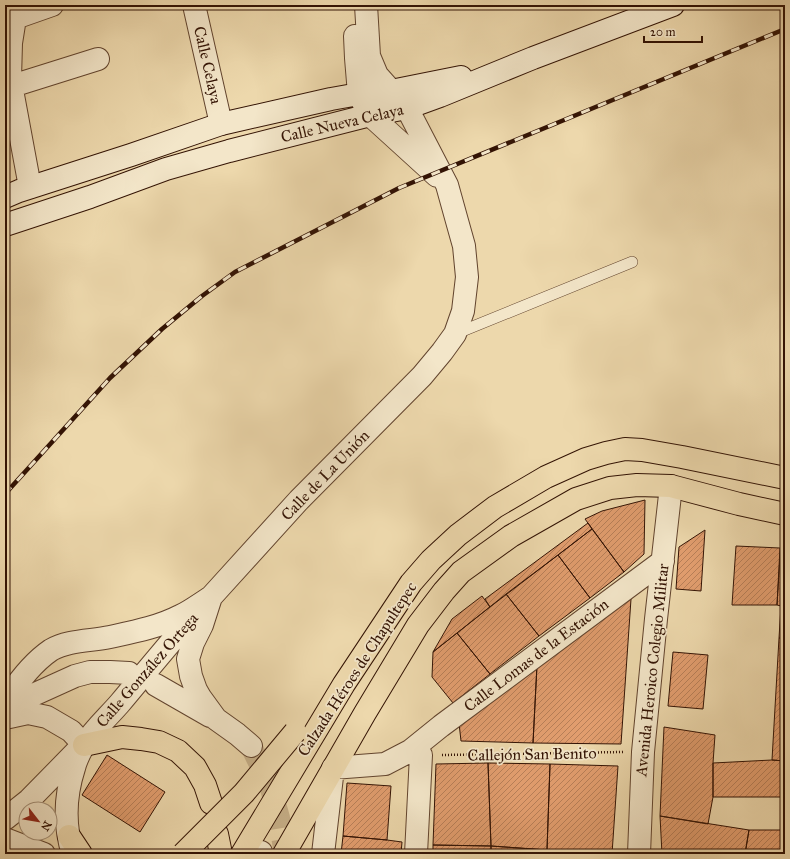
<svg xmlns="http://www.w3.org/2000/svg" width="790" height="859" viewBox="0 0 790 859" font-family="'IM FELL Great Primer',serif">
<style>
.building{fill:url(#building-hatch);stroke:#331304}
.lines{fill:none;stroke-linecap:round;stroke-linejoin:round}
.minor-tunnel{stroke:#c8b18a;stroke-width:22;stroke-dasharray:22 11;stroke-linecap:butt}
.service-casing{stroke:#62442e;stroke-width:12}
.minor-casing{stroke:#62442e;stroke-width:24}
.tertiary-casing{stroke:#62442e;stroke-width:24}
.secondary-casing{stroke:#331304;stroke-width:24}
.primary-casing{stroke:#331304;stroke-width:24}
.path{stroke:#331304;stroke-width:2.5;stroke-dasharray:1 2;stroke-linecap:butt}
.service{stroke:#f3e6c9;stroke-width:11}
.minor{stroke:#f3e6c9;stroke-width:22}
.tertiary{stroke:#f3e6c9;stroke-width:22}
.secondary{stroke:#f3e6c9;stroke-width:22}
.primary{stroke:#edd8ac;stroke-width:22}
.rail-casing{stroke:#331304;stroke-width:4.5}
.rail{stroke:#f3e6c9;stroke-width:3;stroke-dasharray:9;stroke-linecap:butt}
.primary-bridge-casing{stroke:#331304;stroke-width:24;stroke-linecap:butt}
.primary-bridge{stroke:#edd8ac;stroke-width:22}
.labels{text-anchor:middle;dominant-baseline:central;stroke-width:3.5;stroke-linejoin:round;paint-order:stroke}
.street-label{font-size:16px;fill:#331304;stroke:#f3e6c9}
</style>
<defs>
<pattern id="building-hatch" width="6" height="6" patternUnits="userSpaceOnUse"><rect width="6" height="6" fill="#e19d6e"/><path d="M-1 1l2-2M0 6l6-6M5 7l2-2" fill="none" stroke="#b77f58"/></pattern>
</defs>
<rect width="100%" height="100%" fill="#edd8ac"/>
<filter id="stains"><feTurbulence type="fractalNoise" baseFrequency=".005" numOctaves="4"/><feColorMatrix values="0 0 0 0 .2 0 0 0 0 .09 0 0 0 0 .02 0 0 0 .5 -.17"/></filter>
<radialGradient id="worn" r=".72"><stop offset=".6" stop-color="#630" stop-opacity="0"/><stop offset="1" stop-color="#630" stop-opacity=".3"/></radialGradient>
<!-- building -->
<path class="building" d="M 645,500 L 644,554 L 624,572 L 585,519 L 602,511 Z
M 588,523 L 592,529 L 490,607 L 485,599 Z
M 592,529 L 624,572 L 590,598 L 558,555 Z
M 705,530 L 701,591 L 676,589 L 679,547 Z
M 781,540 L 785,540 L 785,638 L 779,638 L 781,606 L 777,605 Z
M 736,546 L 780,548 L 777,605 L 732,605 Z
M 558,555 L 590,598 L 539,636 L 506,594 Z
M 506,594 L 539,636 L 490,674 L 457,633 Z
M 482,596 L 490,607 L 433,652 L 452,619 Z
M 628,596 L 631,599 L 621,744 L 533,743 L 537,665 Z
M 457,633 L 490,674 L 453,703 L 432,677 L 433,652 Z
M 779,638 L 785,638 L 785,761 L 772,760 Z
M 673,652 L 708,655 L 703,709 L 668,706 Z
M 537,665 L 533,743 L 461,741 L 459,723 Z
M 664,727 L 715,735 L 713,763 L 713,797 L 708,824 L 660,816 Z
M 107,755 L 165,792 L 140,832 L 82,795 Z
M 772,760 L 785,761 L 785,797 L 713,797 L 713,763 Z
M 488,763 L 491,846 L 433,845 L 436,764 Z
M 488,763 L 550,764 L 547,850 L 491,846 Z
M 550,764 L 618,766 L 612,854 L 547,850 Z
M 347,783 L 391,786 L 387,840 L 343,836 Z
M 660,816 L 749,830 L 745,854 L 662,854 Z
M 749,830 L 785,830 L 785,854 L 745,854 Z
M 343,836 L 387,840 L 402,842 L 401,854 L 341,854 Z
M 433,845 L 491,846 L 491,854 L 433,854 Z
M 491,846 L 547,850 L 546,854 L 491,854 Z
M 547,850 L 612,854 L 546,854 Z"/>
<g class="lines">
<!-- minor-tunnel -->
<path class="minor-tunnel" d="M 251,746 L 270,785 L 279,818 L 285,854"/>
<!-- service casing -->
<g class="service-casing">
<path id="service" d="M 455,334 L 632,262"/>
</g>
<!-- minor casing -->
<g class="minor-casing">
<path id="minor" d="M 194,5 L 221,124
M 12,86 L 98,59
M 370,115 L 437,176
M 30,187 L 10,79 L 11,43 L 15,18 L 52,5
M 156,685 L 210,716
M 5,702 C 17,683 32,663 51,650 C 68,640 91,641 110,637 C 133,632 159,627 180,616 C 191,611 201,603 211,597
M 6,717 L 22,700 L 75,676 L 90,672 L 110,672 L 129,673
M 84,745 C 94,729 108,717 120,703 C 146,672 171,641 198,611
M 251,746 L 237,734 L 216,719 L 200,697 L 196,690 L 191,676 L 188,659 L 193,643 L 202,625 L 211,597 L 299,500 L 422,376 L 442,352 L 455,334 L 463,311 L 467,277 L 464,246 L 457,221 L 447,185 L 407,108
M 410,751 L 421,755 L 416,854
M 260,854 L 261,852
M 323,854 L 333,768 L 385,764 L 410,751 L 441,726 L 663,561
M 639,854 L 643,752 L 656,619 L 671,486"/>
</g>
<!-- tertiary casing -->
<g class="tertiary-casing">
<path id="tertiary" d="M 366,5 L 369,56 L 377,75 L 402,103
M 355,36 L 356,58 L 359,94 L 368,112
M 5,718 L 28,713 L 47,717 L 71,731 L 84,745
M 5,819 L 29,800 L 77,751
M 5,839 L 44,854
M 73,854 C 64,826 65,796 74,768 C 76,760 80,752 84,745"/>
</g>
<!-- secondary casing -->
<g class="secondary-casing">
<path id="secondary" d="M 5,197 L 19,191 L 131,155 L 221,124 L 331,99 L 359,94 L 391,91 L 461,77
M 5,225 L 90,197 L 166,169 L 229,151 L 370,115 L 407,108 L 440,96 L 533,58 L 673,5"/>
</g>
<!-- primary casing -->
<g class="primary-casing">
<path id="primary" d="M 84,745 L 122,737 L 141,739 L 159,742 L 178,751 L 195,767 L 205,785 L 211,803
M 217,834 L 220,849 L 219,854
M 69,836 L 81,854
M 242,854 L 344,684 L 411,583 L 431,560 L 458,535 L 495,507 L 546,477 L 586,459 L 606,453 L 625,449 L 642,450 L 682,457 L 785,478
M 284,854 L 365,713 L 418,625 L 444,591 L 461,572 L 511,536 L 576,499 L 610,488 L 637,485 L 671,486 L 739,504 L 785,514"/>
</g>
<!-- path -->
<path class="path" d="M 442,755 L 623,752"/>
<!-- service -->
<use href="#service" class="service"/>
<!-- minor -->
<use href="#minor" class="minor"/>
<!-- tertiary -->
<use href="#tertiary" class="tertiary"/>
<!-- secondary -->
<use href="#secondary" class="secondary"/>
<!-- primary -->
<use href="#primary" class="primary"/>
<!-- rail casing -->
<g class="rail-casing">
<path id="rail" d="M 5,494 L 110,378 L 162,329 L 202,296 L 235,272 L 399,188 L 785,29"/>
</g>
<!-- rail -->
<use href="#rail" class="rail"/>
<!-- primary-bridge casing -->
<g class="primary-bridge-casing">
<path id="primary-bridge" d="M 183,854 L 244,793 L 295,732"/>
</g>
<!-- primary-bridge -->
<use href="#primary-bridge" class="primary-bridge"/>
</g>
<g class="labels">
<!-- street labels -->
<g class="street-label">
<text transform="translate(208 65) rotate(77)">Calle Celaya</text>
<text transform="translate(342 123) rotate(-13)">Calle Nueva Celaya</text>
<text transform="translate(325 475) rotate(-46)">Calle de La Unión</text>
<text transform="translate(536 655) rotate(-37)">Calle Lomas de la Estación</text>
<text transform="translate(357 669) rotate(-57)">Calzada Héroes de Chapultepec</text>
<text transform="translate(147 670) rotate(-49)">Calle González Ortega</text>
<text transform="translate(652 670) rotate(-84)">Avenida Heroico Colegio Militar</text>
<text transform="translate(532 754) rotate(-1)">Callejón San Benito</text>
</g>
</g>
<!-- margin -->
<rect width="790" height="859" fill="none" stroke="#edd8ac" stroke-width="20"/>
<rect x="6" y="6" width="778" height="847" fill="none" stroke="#331304" stroke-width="2"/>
<rect x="10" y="10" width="770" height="839" fill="none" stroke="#331304"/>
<!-- north arrow -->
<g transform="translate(38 821) rotate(121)"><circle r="19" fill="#f3e6c9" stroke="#a6927a"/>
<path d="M0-3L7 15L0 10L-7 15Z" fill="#8f2418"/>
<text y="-6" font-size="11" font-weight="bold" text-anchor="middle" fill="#331304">N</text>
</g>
<!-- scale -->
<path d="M644 36v6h58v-6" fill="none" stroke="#331304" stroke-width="2"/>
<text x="650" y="36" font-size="12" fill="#331304" stroke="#f3e6c9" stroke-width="3" paint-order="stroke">20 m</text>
<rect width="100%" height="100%" filter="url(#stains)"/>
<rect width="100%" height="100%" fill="url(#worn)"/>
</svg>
